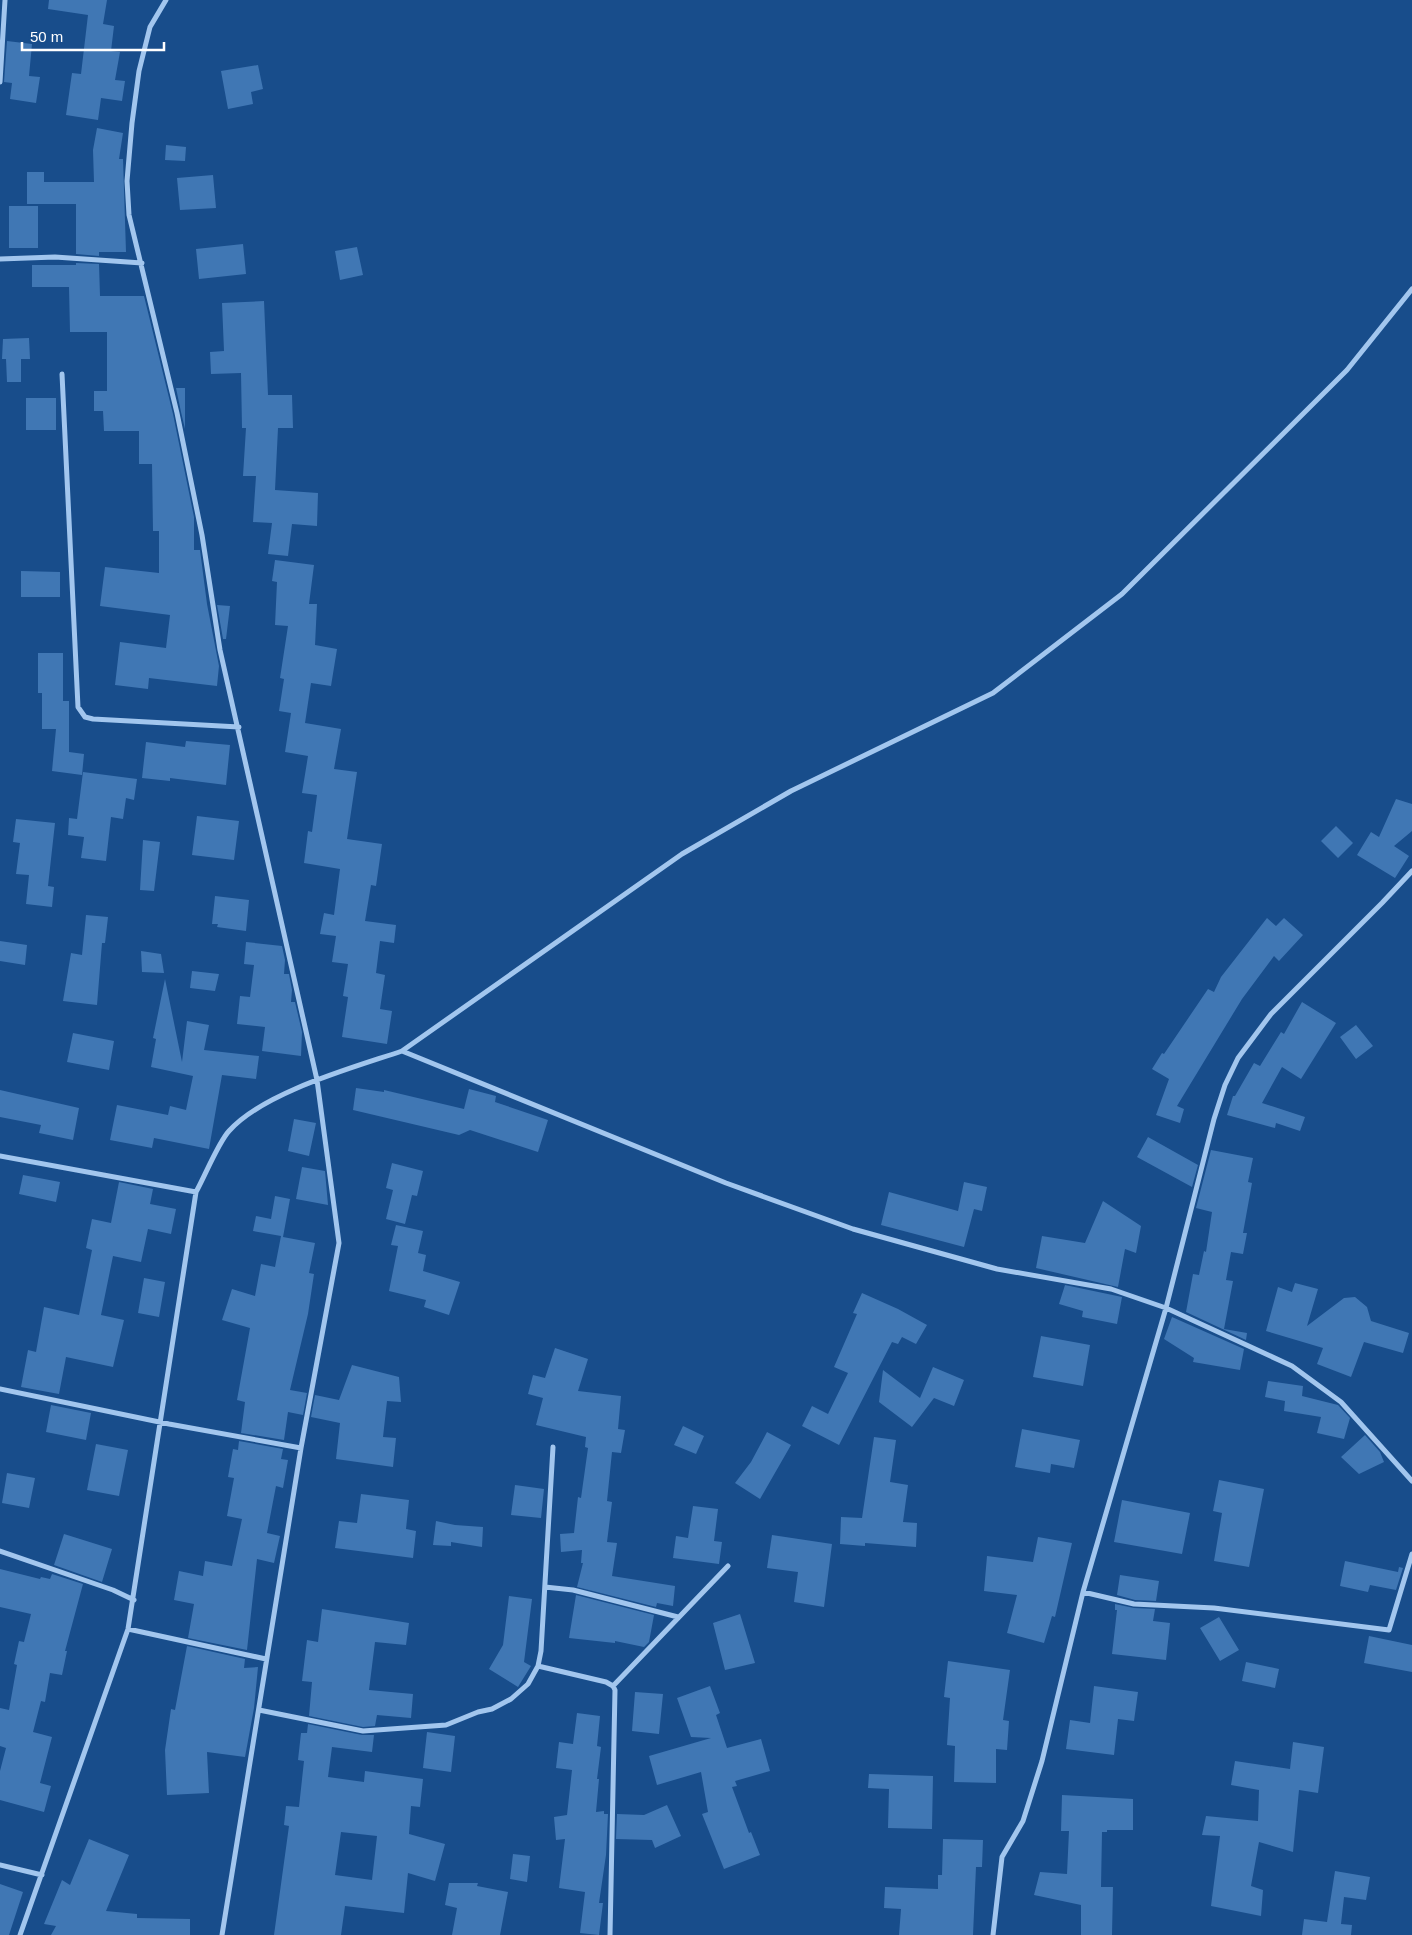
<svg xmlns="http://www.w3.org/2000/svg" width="1412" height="1935" viewBox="0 0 1412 1935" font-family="Helvetica,sans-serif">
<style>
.building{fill:#4077b4;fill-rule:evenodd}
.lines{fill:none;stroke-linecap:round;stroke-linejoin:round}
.street{stroke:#a2c6ee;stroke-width:5}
</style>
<rect width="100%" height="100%" fill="#184d8b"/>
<!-- building -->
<path class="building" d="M 49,0 L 107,0 L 103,24 L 114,26 L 111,51 L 120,52 L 115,80 L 125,81 L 122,101 L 101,98 L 98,120 L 66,115 L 72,73 L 81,74 L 88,15 L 48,9 Z
M 7,41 L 32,44 L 29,76 L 40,77 L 36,103 L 10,99 L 12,83 L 4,82 Z
M 258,65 L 263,89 L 251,92 L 253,104 L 228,109 L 221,71 Z
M 97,128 L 123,133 L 119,159 L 123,159 L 126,252 L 99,252 L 99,256 L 76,254 L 76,204 L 27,204 L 27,172 L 44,172 L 44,182 L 94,182 L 93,150 Z
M 166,145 L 186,147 L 185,161 L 165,160 Z
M 213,175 L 216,208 L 180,210 L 177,178 Z
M 9,206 L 38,206 L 38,248 L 9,248 Z
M 243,244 L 246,274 L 199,279 L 196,249 Z
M 357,247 L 363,275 L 340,280 L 335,251 Z
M 76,263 L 99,264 L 100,296 L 144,296 L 173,414 L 194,517 L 194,550 L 200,550 L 207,604 L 219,666 L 217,686 L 149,678 L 148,689 L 115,685 L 120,642 L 166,648 L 170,615 L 100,606 L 105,567 L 159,573 L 159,531 L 153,531 L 152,464 L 139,464 L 139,431 L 104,431 L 103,411 L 94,411 L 94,391 L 107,391 L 107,332 L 70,332 L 69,287 L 32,287 L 32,265 L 76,265 Z
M 264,301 L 268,395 L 292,395 L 293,428 L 278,428 L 275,490 L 318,493 L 317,526 L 292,524 L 288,556 L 268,554 L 272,523 L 253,522 L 256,476 L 243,476 L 246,428 L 242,428 L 241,373 L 211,374 L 210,352 L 224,351 L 222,303 Z
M 29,338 L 30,359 L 21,359 L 21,382 L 7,382 L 6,359 L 2,359 L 3,339 Z
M 176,388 L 185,388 L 185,429 L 181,412 Z
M 26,398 L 56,398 L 56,430 L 26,430 Z
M 275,560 L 314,565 L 309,604 L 317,604 L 315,645 L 337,649 L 331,686 L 311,683 L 305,723 L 341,729 L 334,769 L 357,772 L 347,839 L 382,844 L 376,886 L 371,885 L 365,921 L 396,925 L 394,943 L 380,941 L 376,973 L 385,975 L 380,1009 L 392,1011 L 387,1044 L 342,1037 L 348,997 L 343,996 L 348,964 L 332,962 L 336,936 L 320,934 L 324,913 L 334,915 L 340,869 L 304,863 L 308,831 L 312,832 L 317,795 L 302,793 L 308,756 L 285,752 L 291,713 L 279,711 L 284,679 L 280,678 L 288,626 L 275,625 L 277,582 L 272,581 Z
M 21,571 L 60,572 L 60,597 L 21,597 Z
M 217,605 L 230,606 L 226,639 L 223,639 Z
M 38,653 L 63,653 L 63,701 L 69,701 L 69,752 L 84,754 L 82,775 L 52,771 L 56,729 L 42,729 L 42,693 L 38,693 Z
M 186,741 L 230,745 L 226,785 L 170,778 L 170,781 L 142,778 L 146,742 L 185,747 Z
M 83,772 L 137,779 L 134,800 L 126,798 L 123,819 L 111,817 L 106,861 L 81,858 L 84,837 L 68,835 L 69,818 L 77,819 Z
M 1396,799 L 1412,804 L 1412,831 L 1394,846 L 1409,856 L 1395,878 L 1357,855 L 1371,832 L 1379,837 Z
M 197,816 L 239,821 L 234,860 L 192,855 Z
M 16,819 L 55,823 L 48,886 L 54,887 L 52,907 L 26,904 L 29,875 L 16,874 L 20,843 L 13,842 Z
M 1336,826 L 1353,843 L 1338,858 L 1321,841 Z
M 143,840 L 160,842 L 154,891 L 140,890 Z
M 215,896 L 249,900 L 246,931 L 217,927 L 218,924 L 212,924 Z
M 86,915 L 108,917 L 105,943 L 102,943 L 97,1005 L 63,1001 L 71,953 L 82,955 Z
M 1267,918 L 1276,926 L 1284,918 L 1303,935 L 1279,961 L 1274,956 L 1242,999 L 1177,1106 L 1184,1109 L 1180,1123 L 1156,1115 L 1169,1079 L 1152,1069 L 1162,1053 L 1164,1054 L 1208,989 L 1214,992 L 1221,977 Z
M 0,941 L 27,945 L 25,965 L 0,961 Z
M 246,942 L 282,946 L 285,960 L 284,974 L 289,974 L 292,990 L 291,1002 L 295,1002 L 302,1032 L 301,1056 L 262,1051 L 265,1027 L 237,1024 L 240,996 L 250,997 L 254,965 L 244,964 Z
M 141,951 L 161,954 L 164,973 L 142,972 Z
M 192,971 L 219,974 L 215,991 L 190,988 Z
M 165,979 L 182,1062 L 187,1021 L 209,1025 L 204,1050 L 259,1056 L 256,1079 L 222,1075 L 209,1149 L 154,1138 L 152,1148 L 110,1140 L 117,1105 L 168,1115 L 170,1106 L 186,1110 L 193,1076 L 151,1067 L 156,1039 L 153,1038 Z
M 1302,1002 L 1336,1023 L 1301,1079 L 1282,1067 L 1262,1103 L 1305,1117 L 1300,1131 L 1276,1123 L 1275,1128 L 1227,1115 L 1233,1096 L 1235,1096 L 1254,1063 L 1260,1066 L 1281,1032 L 1284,1034 Z
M 1356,1025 L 1373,1046 L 1356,1059 L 1340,1037 Z
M 73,1033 L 114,1041 L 109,1070 L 67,1062 Z
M 356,1088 L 384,1092 L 384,1090 L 464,1109 L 469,1089 L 496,1096 L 495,1102 L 548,1120 L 538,1152 L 470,1130 L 459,1135 L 353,1110 Z
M 0,1090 L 79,1108 L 73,1140 L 39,1133 L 41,1125 L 0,1117 Z
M 294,1119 L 316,1123 L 309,1156 L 288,1151 Z
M 1148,1137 L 1198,1165 L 1192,1187 L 1137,1157 Z
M 1211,1150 L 1253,1158 L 1248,1182 L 1252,1183 L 1243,1233 L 1247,1233 L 1243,1254 L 1231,1252 L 1226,1280 L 1233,1281 L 1224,1329 L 1247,1333 L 1246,1340 L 1186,1312 L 1193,1274 L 1199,1275 L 1204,1251 L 1206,1252 L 1212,1212 L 1196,1208 Z
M 392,1163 L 423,1171 L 417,1196 L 412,1195 L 405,1224 L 386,1219 L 393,1190 L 386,1188 Z
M 302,1167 L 325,1171 L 328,1205 L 296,1199 Z
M 23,1175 L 60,1182 L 56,1202 L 19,1194 Z
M 119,1182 L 153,1189 L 150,1204 L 176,1209 L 171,1234 L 148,1229 L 141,1262 L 113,1256 L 101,1315 L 124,1320 L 113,1367 L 66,1357 L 59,1394 L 21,1387 L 28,1350 L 36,1352 L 44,1307 L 79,1315 L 92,1250 L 86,1248 L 92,1219 L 111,1223 Z
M 964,1182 L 987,1187 L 982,1211 L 974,1209 L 964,1247 L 881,1225 L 889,1192 L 958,1211 Z
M 275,1196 L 290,1199 L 283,1237 L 315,1243 L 309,1273 L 314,1274 L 308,1314 L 290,1390 L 307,1393 L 303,1415 L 288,1412 L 284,1440 L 241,1433 L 245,1402 L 237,1400 L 250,1328 L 222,1320 L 232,1289 L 255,1296 L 261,1264 L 275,1267 L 281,1236 L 253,1231 L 256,1216 L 271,1219 Z
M 1103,1201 L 1141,1226 L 1136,1253 L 1125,1249 L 1118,1287 L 1036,1268 L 1042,1236 L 1085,1243 Z
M 396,1225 L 423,1231 L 418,1253 L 426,1255 L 423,1271 L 460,1282 L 449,1315 L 424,1307 L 426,1300 L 389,1291 L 398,1246 L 391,1245 Z
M 144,1278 L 165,1282 L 159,1317 L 138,1313 Z
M 1295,1283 L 1318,1289 L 1307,1326 L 1344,1298 L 1355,1297 L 1367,1307 L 1371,1321 L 1409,1333 L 1403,1353 L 1364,1342 L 1351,1377 L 1317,1364 L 1323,1348 L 1266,1331 L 1278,1287 L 1292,1292 Z
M 1065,1285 L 1122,1297 L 1117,1324 L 1082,1317 L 1083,1311 L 1059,1304 Z
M 862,1293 L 898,1309 L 927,1325 L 916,1344 L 902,1337 L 898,1344 L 892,1342 L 839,1445 L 802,1426 L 812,1406 L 828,1414 L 848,1373 L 834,1367 L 857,1314 L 853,1313 Z
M 1172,1317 L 1244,1349 L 1240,1370 L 1193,1362 L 1194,1358 L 1164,1339 Z
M 1041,1336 L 1090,1345 L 1083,1386 L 1033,1377 Z
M 555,1348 L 588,1359 L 578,1391 L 621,1396 L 618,1429 L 625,1430 L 621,1453 L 612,1452 L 607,1501 L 612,1502 L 607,1542 L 617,1543 L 612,1576 L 675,1586 L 673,1606 L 657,1603 L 656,1607 L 577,1587 L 583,1563 L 581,1563 L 582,1550 L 561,1552 L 560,1534 L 574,1533 L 578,1497 L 581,1498 L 588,1448 L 585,1447 L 586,1437 L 536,1425 L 543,1398 L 528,1394 L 533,1375 L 545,1378 Z
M 352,1365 L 399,1377 L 401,1402 L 387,1401 L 383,1437 L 396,1438 L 393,1467 L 336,1459 L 340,1423 L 311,1417 L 315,1395 L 339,1400 Z
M 933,1367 L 964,1380 L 954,1406 L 934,1398 L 912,1427 L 879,1402 L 883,1370 L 920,1398 Z
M 1268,1381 L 1303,1386 L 1302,1396 L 1338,1405 L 1350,1418 L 1344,1439 L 1317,1433 L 1321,1417 L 1284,1411 L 1285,1401 L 1265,1397 Z
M 51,1405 L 91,1413 L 86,1440 L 46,1432 Z
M 683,1426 L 704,1436 L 696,1454 L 674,1445 Z
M 1022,1429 L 1080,1440 L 1074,1468 L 1051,1464 L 1050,1473 L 1015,1467 Z
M 767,1432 L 791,1445 L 760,1499 L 735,1483 L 751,1462 Z
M 1365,1435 L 1380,1452 L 1384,1462 L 1359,1474 L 1341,1457 Z
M 874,1437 L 896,1440 L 890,1482 L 908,1485 L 903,1522 L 917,1523 L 916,1547 L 865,1543 L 865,1546 L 840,1544 L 841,1517 L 862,1518 Z
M 239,1441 L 283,1449 L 281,1459 L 288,1460 L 283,1488 L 276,1486 L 267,1533 L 280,1536 L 274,1563 L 257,1559 L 247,1650 L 188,1638 L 194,1604 L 174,1600 L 179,1571 L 203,1576 L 205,1561 L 232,1566 L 242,1519 L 227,1516 L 234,1478 L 228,1477 L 233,1449 L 238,1450 Z
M 96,1444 L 128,1450 L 119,1496 L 87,1490 Z
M 7,1473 L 35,1478 L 29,1508 L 2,1503 Z
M 1219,1480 L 1264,1489 L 1249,1567 L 1214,1561 L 1222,1513 L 1213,1511 Z
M 515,1485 L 544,1489 L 541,1518 L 511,1515 Z
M 361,1494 L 409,1500 L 406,1529 L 416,1531 L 413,1558 L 335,1548 L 339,1521 L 357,1523 Z
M 1122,1500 L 1190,1513 L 1182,1554 L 1114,1542 Z
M 693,1506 L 718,1509 L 714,1541 L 722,1542 L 719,1564 L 673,1558 L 676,1536 L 688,1538 Z
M 436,1521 L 455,1525 L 483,1527 L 482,1547 L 451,1542 L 451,1546 L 433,1545 Z
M 64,1534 L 112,1549 L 102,1582 L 54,1565 Z
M 772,1535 L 832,1544 L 824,1607 L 794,1602 L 798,1572 L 767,1568 Z
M 1038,1537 L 1072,1543 L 1055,1617 L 1052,1616 L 1044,1643 L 1007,1633 L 1017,1595 L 984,1591 L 987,1556 L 1033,1562 Z
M 1345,1561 L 1398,1572 L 1399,1567 L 1403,1568 L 1396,1590 L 1370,1585 L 1368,1592 L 1340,1586 Z
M 0,1569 L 40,1579 L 41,1577 L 50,1579 L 52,1574 L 83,1584 L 65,1651 L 67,1651 L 62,1675 L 50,1673 L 45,1702 L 41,1701 L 33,1732 L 52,1737 L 40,1783 L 51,1786 L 44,1812 L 0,1800 L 0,1771 L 6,1748 L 0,1746 L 0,1708 L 9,1710 L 17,1665 L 14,1664 L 19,1641 L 24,1642 L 31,1614 L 0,1607 Z
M 1120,1575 L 1159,1581 L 1156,1601 L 1135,1600 L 1117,1595 Z
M 576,1595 L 654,1615 L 649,1642 L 644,1647 L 615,1641 L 615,1643 L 569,1638 Z
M 509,1596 L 532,1599 L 524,1662 L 531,1666 L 518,1687 L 489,1669 L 503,1645 Z
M 1115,1604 L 1134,1608 L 1155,1609 L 1153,1621 L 1170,1623 L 1166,1660 L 1112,1654 L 1117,1610 L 1115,1610 Z
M 322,1609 L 409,1623 L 406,1645 L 375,1642 L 369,1690 L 413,1694 L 411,1718 L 377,1715 L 375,1726 L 363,1727 L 309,1716 L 312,1682 L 302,1681 L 307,1640 L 318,1642 Z
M 740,1614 L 755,1663 L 725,1670 L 713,1623 Z
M 1219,1617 L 1239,1650 L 1220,1661 L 1200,1628 Z
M 1369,1636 L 1412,1645 L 1412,1672 L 1364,1663 Z
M 187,1646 L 245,1659 L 244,1668 L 258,1667 L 254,1708 L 245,1757 L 207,1752 L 209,1793 L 167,1795 L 165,1750 L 171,1709 L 175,1710 Z
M 948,1661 L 1010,1670 L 1003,1720 L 1009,1721 L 1007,1750 L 996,1749 L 996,1783 L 954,1782 L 955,1746 L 947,1745 L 950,1698 L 944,1697 Z
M 1246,1662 L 1279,1669 L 1275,1688 L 1242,1681 Z
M 710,1686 L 720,1713 L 716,1715 L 727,1748 L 761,1739 L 770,1771 L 735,1781 L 737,1786 L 732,1787 L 749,1833 L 751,1832 L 760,1855 L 724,1869 L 702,1814 L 708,1812 L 701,1772 L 657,1785 L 649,1756 L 711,1738 L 691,1737 L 677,1698 Z
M 1094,1686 L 1138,1692 L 1134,1721 L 1118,1719 L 1114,1755 L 1066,1749 L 1070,1720 L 1090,1723 Z
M 635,1692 L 663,1694 L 659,1734 L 632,1731 Z
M 577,1713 L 600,1716 L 597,1746 L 601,1747 L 597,1779 L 599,1779 L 596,1812 L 604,1811 L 604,1814 L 608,1814 L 606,1855 L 599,1903 L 603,1903 L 599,1935 L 580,1933 L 585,1892 L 559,1888 L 565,1839 L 556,1840 L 554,1817 L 567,1815 L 572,1770 L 556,1768 L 559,1742 L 573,1744 Z
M 308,1724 L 362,1735 L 374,1735 L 372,1752 L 332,1747 L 328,1777 L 364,1782 L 365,1771 L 423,1779 L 420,1807 L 411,1806 L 409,1834 L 445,1844 L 435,1881 L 408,1873 L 404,1913 L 345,1906 L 341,1935 L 274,1935 L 289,1826 L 284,1825 L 286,1806 L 299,1807 L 304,1761 L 298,1760 L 301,1733 L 307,1733 ZM 341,1832 L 377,1836 L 372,1880 L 335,1875 Z
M 427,1732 L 455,1736 L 451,1772 L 423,1768 Z
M 1293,1742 L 1324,1747 L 1318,1793 L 1299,1790 L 1293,1852 L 1259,1842 L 1251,1886 L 1263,1890 L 1261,1916 L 1211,1906 L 1220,1836 L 1202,1835 L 1206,1816 L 1258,1821 L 1259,1790 L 1231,1785 L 1235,1761 L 1290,1769 Z
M 869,1774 L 933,1776 L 932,1829 L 888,1828 L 889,1789 L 868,1788 Z
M 1062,1795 L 1133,1799 L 1133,1830 L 1107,1830 L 1107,1832 L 1102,1832 L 1101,1887 L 1113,1887 L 1112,1935 L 1081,1935 L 1081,1905 L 1034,1895 L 1040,1872 L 1067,1874 L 1069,1831 L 1061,1831 Z
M 667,1805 L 681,1836 L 655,1848 L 652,1840 L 616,1839 L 617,1814 L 644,1815 Z
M 89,1839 L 129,1855 L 106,1911 L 137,1914 L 137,1918 L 190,1919 L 190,1935 L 51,1935 L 56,1926 L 44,1924 L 62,1880 L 70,1885 Z
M 943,1839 L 983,1840 L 982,1867 L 976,1867 L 973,1935 L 899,1935 L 901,1909 L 884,1908 L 885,1887 L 938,1889 L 938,1875 L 942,1875 Z
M 513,1854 L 530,1856 L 527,1882 L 510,1879 Z
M 1335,1871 L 1370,1877 L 1366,1900 L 1344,1897 L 1341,1924 L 1352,1925 L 1351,1935 L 1302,1935 L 1304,1919 L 1327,1922 Z
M 449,1883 L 478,1883 L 477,1886 L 508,1892 L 500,1935 L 452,1935 L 457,1908 L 445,1905 Z
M 0,1884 L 23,1892 L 9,1935 L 0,1935 Z"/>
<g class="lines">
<!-- street -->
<path class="street" d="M 166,0 L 150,27 L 139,71 L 132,123 L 127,181 L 129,215 L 177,413 L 202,535 L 220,650 L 317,1080 L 339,1243 L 301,1448 L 222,1935
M 0,82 L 5,0
M 0,259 L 55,257 L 142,263
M 62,374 L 78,707 L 85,717 L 93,719 L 239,727
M 402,1051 L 682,854 L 791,791 L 993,693 L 1122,594 L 1347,370 L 1412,289
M 0,1156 L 196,1192
M 0,1389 L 169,1424 L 301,1448
M 0,1551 L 113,1590 L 134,1600
M 545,1587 L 573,1590 L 678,1617
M 1083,1592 L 1134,1604 L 1214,1608 L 1389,1630 L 1412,1554
M 128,1629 L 266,1659
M 538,1666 L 606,1682 L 613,1686 L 615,1690 L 610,1935
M 613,1686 L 728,1566
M 259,1710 L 363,1731 L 446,1725 L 478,1712 L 492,1709 L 511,1699 L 528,1684 L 538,1666 L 541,1651 L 553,1447
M 0,1865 L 42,1875
M 20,1935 L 128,1629 L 196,1192 C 205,1176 218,1143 229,1131 C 264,1092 352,1068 402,1051 L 726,1183 L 853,1229 L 997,1269 L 1111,1289 L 1166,1308 L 1292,1366 L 1341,1402 L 1412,1481
M 993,1935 L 1002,1857 L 1023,1821 L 1042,1761 L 1083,1592 L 1166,1308 L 1214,1119 L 1225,1085 L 1238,1058 L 1271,1014 L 1382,903 L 1412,871"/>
</g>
<!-- scale -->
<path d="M22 42v8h142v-8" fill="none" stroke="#ffffff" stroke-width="2.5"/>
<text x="30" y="42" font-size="15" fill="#ffffff" stroke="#184d8b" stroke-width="4" paint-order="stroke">50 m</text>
</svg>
